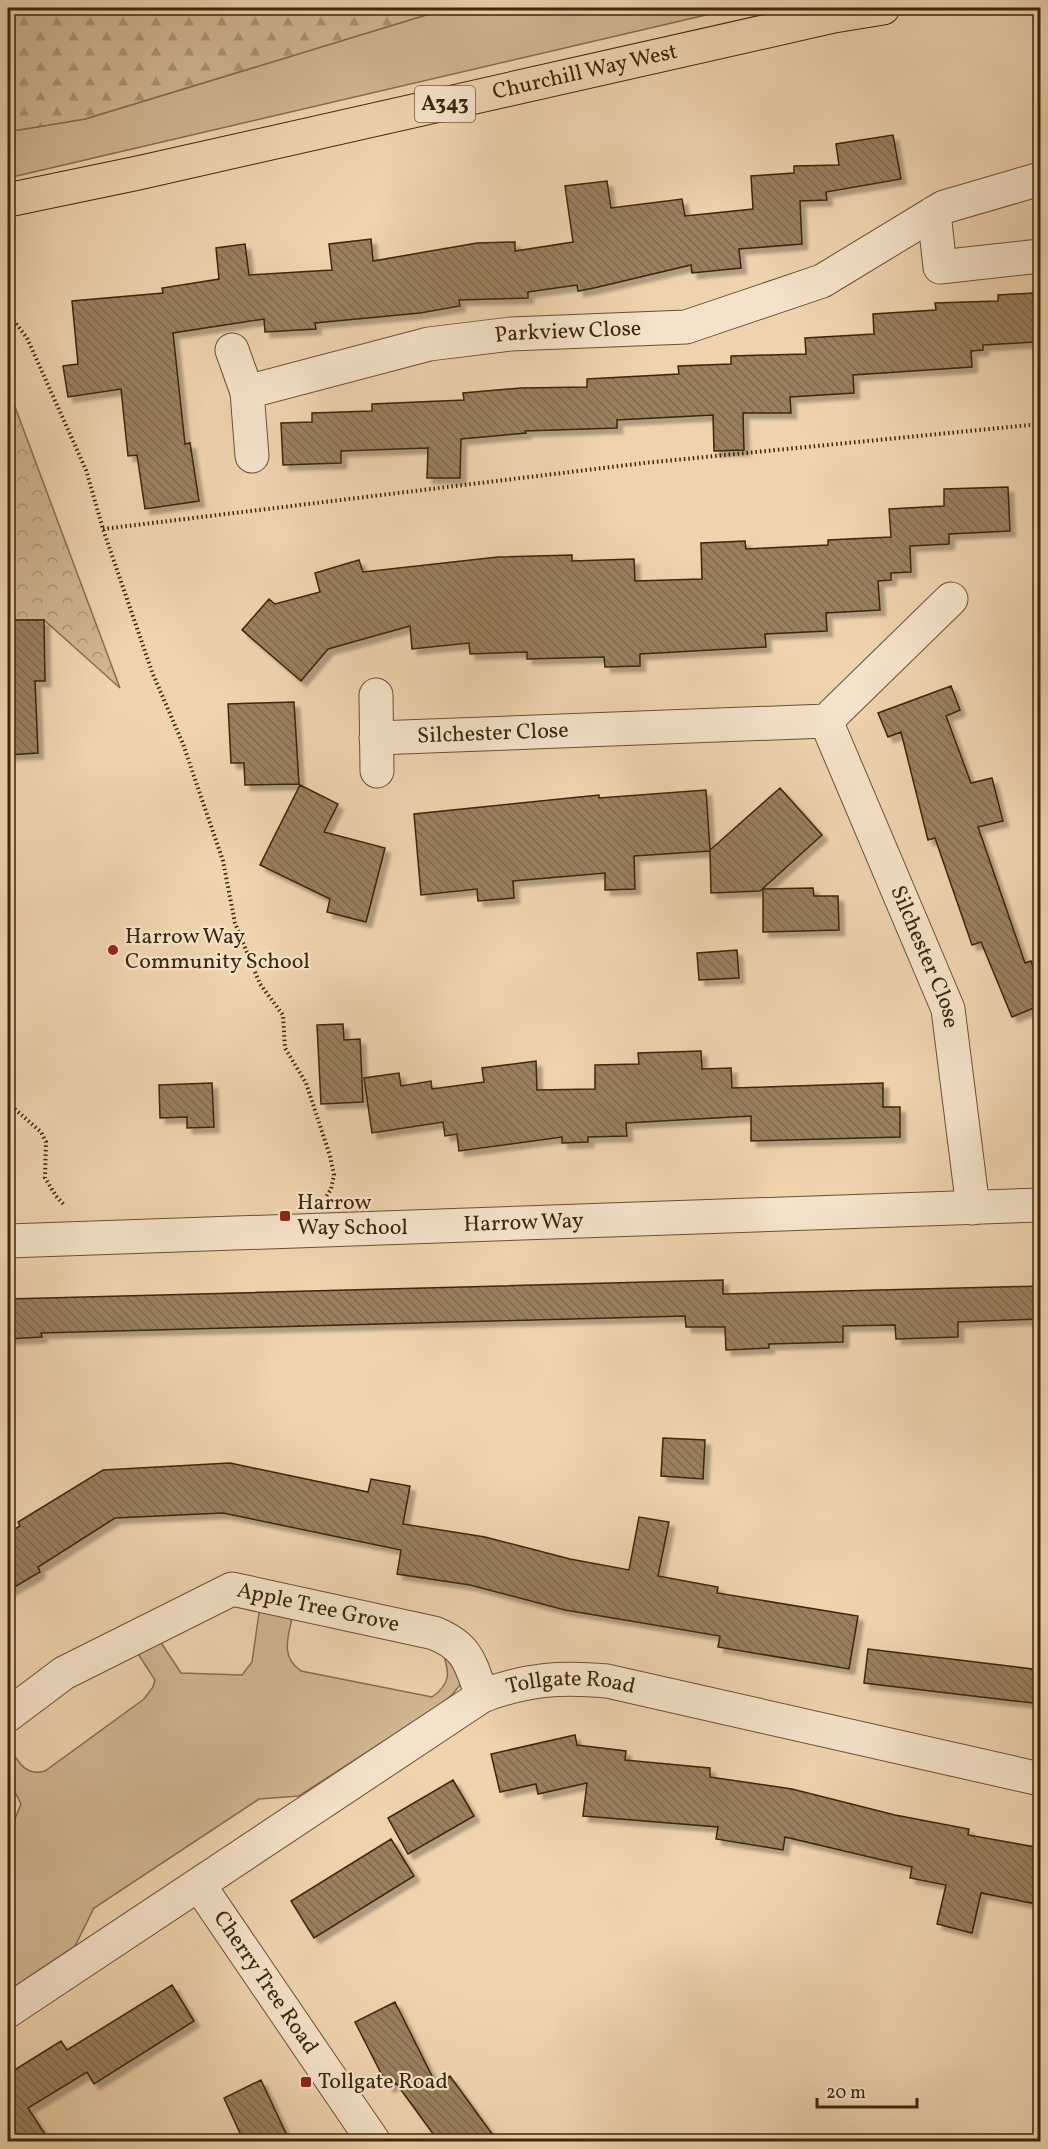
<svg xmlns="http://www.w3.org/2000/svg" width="1048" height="2149" viewBox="0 0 1048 2149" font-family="Vollkorn,serif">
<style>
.grass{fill:#d0b691;stroke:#866e4d;stroke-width:1.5}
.forest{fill:url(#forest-firs);stroke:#866e4d;stroke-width:1.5}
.park{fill:url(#park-crowns);stroke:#866e4d;stroke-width:1.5}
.building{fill:url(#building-back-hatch);stroke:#3c2609;stroke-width:1.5;filter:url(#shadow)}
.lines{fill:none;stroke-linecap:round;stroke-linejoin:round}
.minor-casing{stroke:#685132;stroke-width:35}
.primary-casing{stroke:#3c2609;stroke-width:35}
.path{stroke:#3c2609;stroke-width:4;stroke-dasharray:1.5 3;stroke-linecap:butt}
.minor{stroke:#f4e2ca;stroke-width:33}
.primary{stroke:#eed3ad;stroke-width:33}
.poi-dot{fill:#8f2418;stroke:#f4e2ca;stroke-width:2}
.labels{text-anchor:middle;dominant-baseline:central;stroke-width:4.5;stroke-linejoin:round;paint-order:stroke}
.shield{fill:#f4e2ca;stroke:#735e43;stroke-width:1.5}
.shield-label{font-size:21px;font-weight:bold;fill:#3c2609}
.street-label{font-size:22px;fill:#3c2609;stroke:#f4e2ca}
.poi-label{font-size:22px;fill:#3c2609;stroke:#f4e2ca;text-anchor:start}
</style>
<defs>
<pattern id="forest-firs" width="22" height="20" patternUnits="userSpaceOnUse" patternTransform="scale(1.5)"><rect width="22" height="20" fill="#d0b691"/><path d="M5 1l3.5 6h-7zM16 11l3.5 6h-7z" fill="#aa9475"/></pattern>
<pattern id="park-crowns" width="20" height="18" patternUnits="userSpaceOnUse" patternTransform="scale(1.5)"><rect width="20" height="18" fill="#d0b691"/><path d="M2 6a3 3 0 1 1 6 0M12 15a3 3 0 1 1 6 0" fill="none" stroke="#aa9475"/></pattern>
<pattern id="building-back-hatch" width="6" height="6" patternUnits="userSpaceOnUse" patternTransform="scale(1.5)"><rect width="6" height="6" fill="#99805e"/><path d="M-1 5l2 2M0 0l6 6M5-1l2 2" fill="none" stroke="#7e694c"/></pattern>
<filter id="shadow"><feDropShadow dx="5.5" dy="5.5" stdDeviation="1.5" flood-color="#0004"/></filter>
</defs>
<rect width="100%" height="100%" fill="#eed3ad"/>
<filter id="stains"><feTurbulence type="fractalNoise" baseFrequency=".00333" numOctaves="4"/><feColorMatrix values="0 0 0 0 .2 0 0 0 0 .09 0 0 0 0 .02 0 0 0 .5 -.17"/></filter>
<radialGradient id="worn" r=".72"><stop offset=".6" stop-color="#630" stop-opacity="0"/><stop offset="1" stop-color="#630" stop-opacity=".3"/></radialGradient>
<!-- grass -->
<path class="grass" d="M 449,8 L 736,8 L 8,178 L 8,115 L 13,131 L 85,119 Z
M 260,1606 L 293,1613 C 289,1635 279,1656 301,1671 L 432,1697 C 452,1683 449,1672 443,1652 L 462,1674 L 460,1685 L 452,1695 L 435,1708 L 299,1796 L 259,1799 L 94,1908 L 75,1946 L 8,1991 L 8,1836 L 21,1804 L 8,1778 L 8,1745 C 17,1760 25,1777 45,1771 L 144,1699 L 153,1687 L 155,1680 L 133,1646 L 156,1635 L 181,1673 L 242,1675 L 252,1662 Z"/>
<!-- forest -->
<path class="forest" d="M 15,8 L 449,8 L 85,119 L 13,131 L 8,115 L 8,10 Z"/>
<!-- park -->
<path class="park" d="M 8,388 L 120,688 L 44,620 L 8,620 Z"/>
<!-- building -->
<path class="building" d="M 893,135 L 901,179 L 826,192 L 827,200 L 800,201 L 802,244 L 739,249 L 741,268 L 692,273 L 691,265 L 594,288 L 578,291 L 577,285 L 528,292 L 528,298 L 459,300 L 460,306 L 420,313 L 315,323 L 316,329 L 265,332 L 264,319 L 173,333 L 185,444 L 190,443 L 199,501 L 145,509 L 137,455 L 128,456 L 121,389 L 68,397 L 63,366 L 78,364 L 72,301 L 163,293 L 162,288 L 219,279 L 216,248 L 245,244 L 249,275 L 332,270 L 329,244 L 371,239 L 373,261 L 477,243 L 515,242 L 515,251 L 573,242 L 565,186 L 607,181 L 611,208 L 682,199 L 685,216 L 753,209 L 751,176 L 794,173 L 794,166 L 839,165 L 836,144 Z
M 1033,293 L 1036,342 L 983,345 L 983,350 L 971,351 L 972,367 L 853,375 L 854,393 L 790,397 L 791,413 L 743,413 L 744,450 L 714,451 L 713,415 L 617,420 L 617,428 L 525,431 L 526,433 L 461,439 L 460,478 L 427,478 L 428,448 L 341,451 L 341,463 L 283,465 L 281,423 L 312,422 L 312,413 L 372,411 L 372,404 L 464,400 L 463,393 L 521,388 L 587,387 L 587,379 L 679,374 L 678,366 L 731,364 L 731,356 L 806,354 L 805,338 L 874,334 L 873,314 L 936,310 L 935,303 L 998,301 L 998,295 Z
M 1008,487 L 1010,531 L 949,534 L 949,544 L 910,546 L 911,572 L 891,573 L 891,580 L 878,581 L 880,610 L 826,613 L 827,631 L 765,634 L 766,647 L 640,654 L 640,666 L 605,667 L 604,657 L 527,659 L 527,652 L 470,654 L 469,643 L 412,649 L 410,626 L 328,649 L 301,681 L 242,630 L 269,599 L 275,604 L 320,592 L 315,573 L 359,560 L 363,572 L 498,557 L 572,555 L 572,561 L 634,559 L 635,581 L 702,579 L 701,543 L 745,541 L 746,549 L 828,545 L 828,540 L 891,537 L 889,509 L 944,506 L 944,489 Z
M 8,620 L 44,620 L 45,681 L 35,681 L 38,753 L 8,755 Z
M 951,686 L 960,710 L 946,716 L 971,783 L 992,778 L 1003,821 L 978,827 L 1025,963 L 1031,961 L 1034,970 L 1041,967 L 1041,1005 L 1012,1017 L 981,942 L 972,945 L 935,838 L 928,840 L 901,732 L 888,737 L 878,713 Z
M 294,702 L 299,784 L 245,785 L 244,763 L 231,763 L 228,704 Z
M 300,785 L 338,804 L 324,832 L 385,848 L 366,922 L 327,912 L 330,899 L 260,865 Z
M 780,788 L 822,835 L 760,891 L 711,893 L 710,851 L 634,856 L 635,889 L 605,890 L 605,873 L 513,881 L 514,898 L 478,901 L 477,889 L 421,895 L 414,814 L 599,795 L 599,798 L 706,790 L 710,850 Z
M 813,888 L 814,896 L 838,896 L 839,930 L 763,932 L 763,889 Z
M 737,950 L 739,978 L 699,980 L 697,953 Z
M 343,1024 L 344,1040 L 360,1039 L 363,1102 L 321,1104 L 317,1025 Z
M 701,1051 L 702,1069 L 731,1068 L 732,1088 L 883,1083 L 883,1107 L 900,1107 L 900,1137 L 751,1141 L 751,1116 L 626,1123 L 627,1136 L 588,1137 L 588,1142 L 562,1143 L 562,1137 L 459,1151 L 457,1134 L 445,1136 L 443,1122 L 372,1133 L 364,1078 L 399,1073 L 401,1086 L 431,1081 L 432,1089 L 484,1082 L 482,1068 L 536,1061 L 537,1090 L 595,1089 L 595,1065 L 639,1064 L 638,1053 Z
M 212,1083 L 214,1127 L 187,1128 L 187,1117 L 160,1118 L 159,1085 Z
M 723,1280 L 723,1294 L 1041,1286 L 1041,1319 L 958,1322 L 958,1337 L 896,1339 L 895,1325 L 843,1326 L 843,1342 L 769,1344 L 769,1348 L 726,1350 L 725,1327 L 686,1327 L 685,1316 L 41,1333 L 42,1337 L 8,1339 L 8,1299 Z
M 663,1438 L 705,1440 L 703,1479 L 661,1476 Z
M 230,1463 L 368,1492 L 371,1479 L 410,1486 L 403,1524 L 485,1537 L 570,1559 L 629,1570 L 639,1517 L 669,1522 L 658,1576 L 718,1587 L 717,1593 L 858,1616 L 849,1669 L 718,1647 L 720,1636 L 565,1610 L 470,1585 L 397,1574 L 401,1550 L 223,1513 L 115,1518 L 38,1567 L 40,1572 L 8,1591 L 8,1533 L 20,1526 L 18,1522 L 103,1470 Z
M 868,1649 L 1041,1670 L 1041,1704 L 864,1683 Z
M 575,1735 L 577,1745 L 626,1751 L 625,1760 L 710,1768 L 710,1777 L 792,1789 L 895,1815 L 969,1829 L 968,1835 L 1041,1848 L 1041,1905 L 981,1893 L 972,1933 L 937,1924 L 946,1885 L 910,1878 L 912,1867 L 785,1837 L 783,1850 L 716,1839 L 718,1827 L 583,1816 L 587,1783 L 538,1794 L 536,1784 L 500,1792 L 491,1754 Z
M 453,1780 L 474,1816 L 408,1854 L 388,1818 Z
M 391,1839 L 414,1876 L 314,1938 L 291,1901 Z
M 172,1985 L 194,2021 L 94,2084 L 87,2072 L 28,2108 L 50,2142 L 8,2142 L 8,2074 L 61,2041 L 67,2050 Z
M 395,2002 L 437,2086 L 450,2076 L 498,2142 L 439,2142 L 396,2083 L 388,2087 L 355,2022 Z
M 261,2080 L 290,2142 L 244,2142 L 224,2098 Z"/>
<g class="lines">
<!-- minor casing -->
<g class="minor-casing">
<g id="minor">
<path d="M 934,213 L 940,267 L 1040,256"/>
<path d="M 232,350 L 247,392"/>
<path id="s1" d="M 252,456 L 247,392 L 429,344 L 511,334 L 686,327 L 822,281 L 944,207 L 1040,179"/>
<path d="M 376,695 L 377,771"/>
<path id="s2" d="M 826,721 L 948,1009 L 973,1208"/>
<path id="s3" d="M 376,738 L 826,721 L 951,599"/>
<path id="s4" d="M 8,1241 L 1040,1205"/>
<path id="s5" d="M 8,1715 L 64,1673 L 232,1589 L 434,1633 C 469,1647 470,1663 482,1696"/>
<path id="s6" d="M 199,1885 L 374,2142"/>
<path id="s7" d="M 8,2011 L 482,1696 C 527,1679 560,1677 607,1681 L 1040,1779"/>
</g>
</g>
<!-- primary casing -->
<g class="primary-casing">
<g id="primary">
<path id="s8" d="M 8,200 L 138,173 L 834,16 L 883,8"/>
</g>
</g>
<!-- path -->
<path class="path" d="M 8,313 L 27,338 L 86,470 L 103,529 L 152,672 L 183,744 L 223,861 L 235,923 L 260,984 L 283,1015 L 285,1048 L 306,1083 L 330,1156 L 334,1175 L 331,1189 L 326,1197
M 103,529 L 644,463 L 1040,424
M 8,1103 L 41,1132 L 46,1142 L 45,1178 L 56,1196 L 65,1206"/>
<!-- minor -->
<use href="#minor" class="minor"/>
<!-- primary -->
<use href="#primary" class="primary"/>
</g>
<!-- markers -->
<g class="poi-dot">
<circle cx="113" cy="950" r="6"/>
<rect x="279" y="1210" width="12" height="12" rx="3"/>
<rect x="300" y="2076" width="12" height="12" rx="3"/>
</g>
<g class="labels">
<!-- shield labels -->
<rect class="shield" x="415" y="86" width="60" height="36" rx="4.5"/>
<g class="shield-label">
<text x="445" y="104">A343</text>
</g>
<!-- street labels -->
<g class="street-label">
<text stroke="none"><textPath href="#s8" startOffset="591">Churchill Way West</textPath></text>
<text stroke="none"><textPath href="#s1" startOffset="392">Parkview Close</textPath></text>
<text stroke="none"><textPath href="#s3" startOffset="117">Silchester Close</textPath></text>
<text stroke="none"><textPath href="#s2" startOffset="256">Silchester Close</textPath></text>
<text stroke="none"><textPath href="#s4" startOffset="516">Harrow Way</textPath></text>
<text stroke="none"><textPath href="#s5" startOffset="346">Apple Tree Grove</textPath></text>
<text stroke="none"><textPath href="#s7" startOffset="660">Tollgate Road</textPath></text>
<text stroke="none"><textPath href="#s6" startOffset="118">Cherry Tree Road</textPath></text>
</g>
<!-- poi labels -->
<g class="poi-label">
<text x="125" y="937">Harrow Way<tspan x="125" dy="25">Community School</tspan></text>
<text x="297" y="1203">Harrow<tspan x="297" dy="25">Way School</tspan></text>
<text x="318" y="2082">Tollgate Road</text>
</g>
</g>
<!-- margin -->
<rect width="1048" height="2149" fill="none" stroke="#eed3ad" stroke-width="30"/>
<rect x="9" y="9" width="1030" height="2131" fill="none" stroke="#3c2609" stroke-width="3"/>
<rect x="15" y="15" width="1018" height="2119" fill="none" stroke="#3c2609" stroke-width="1.5"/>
<!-- scale -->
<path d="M817 2098v9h100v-9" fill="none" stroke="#3c2609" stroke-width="3"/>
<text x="826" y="2098" font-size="18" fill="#3c2609" stroke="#f4e2ca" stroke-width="4.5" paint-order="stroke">20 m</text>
<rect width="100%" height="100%" filter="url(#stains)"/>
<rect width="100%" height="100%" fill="url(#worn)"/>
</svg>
